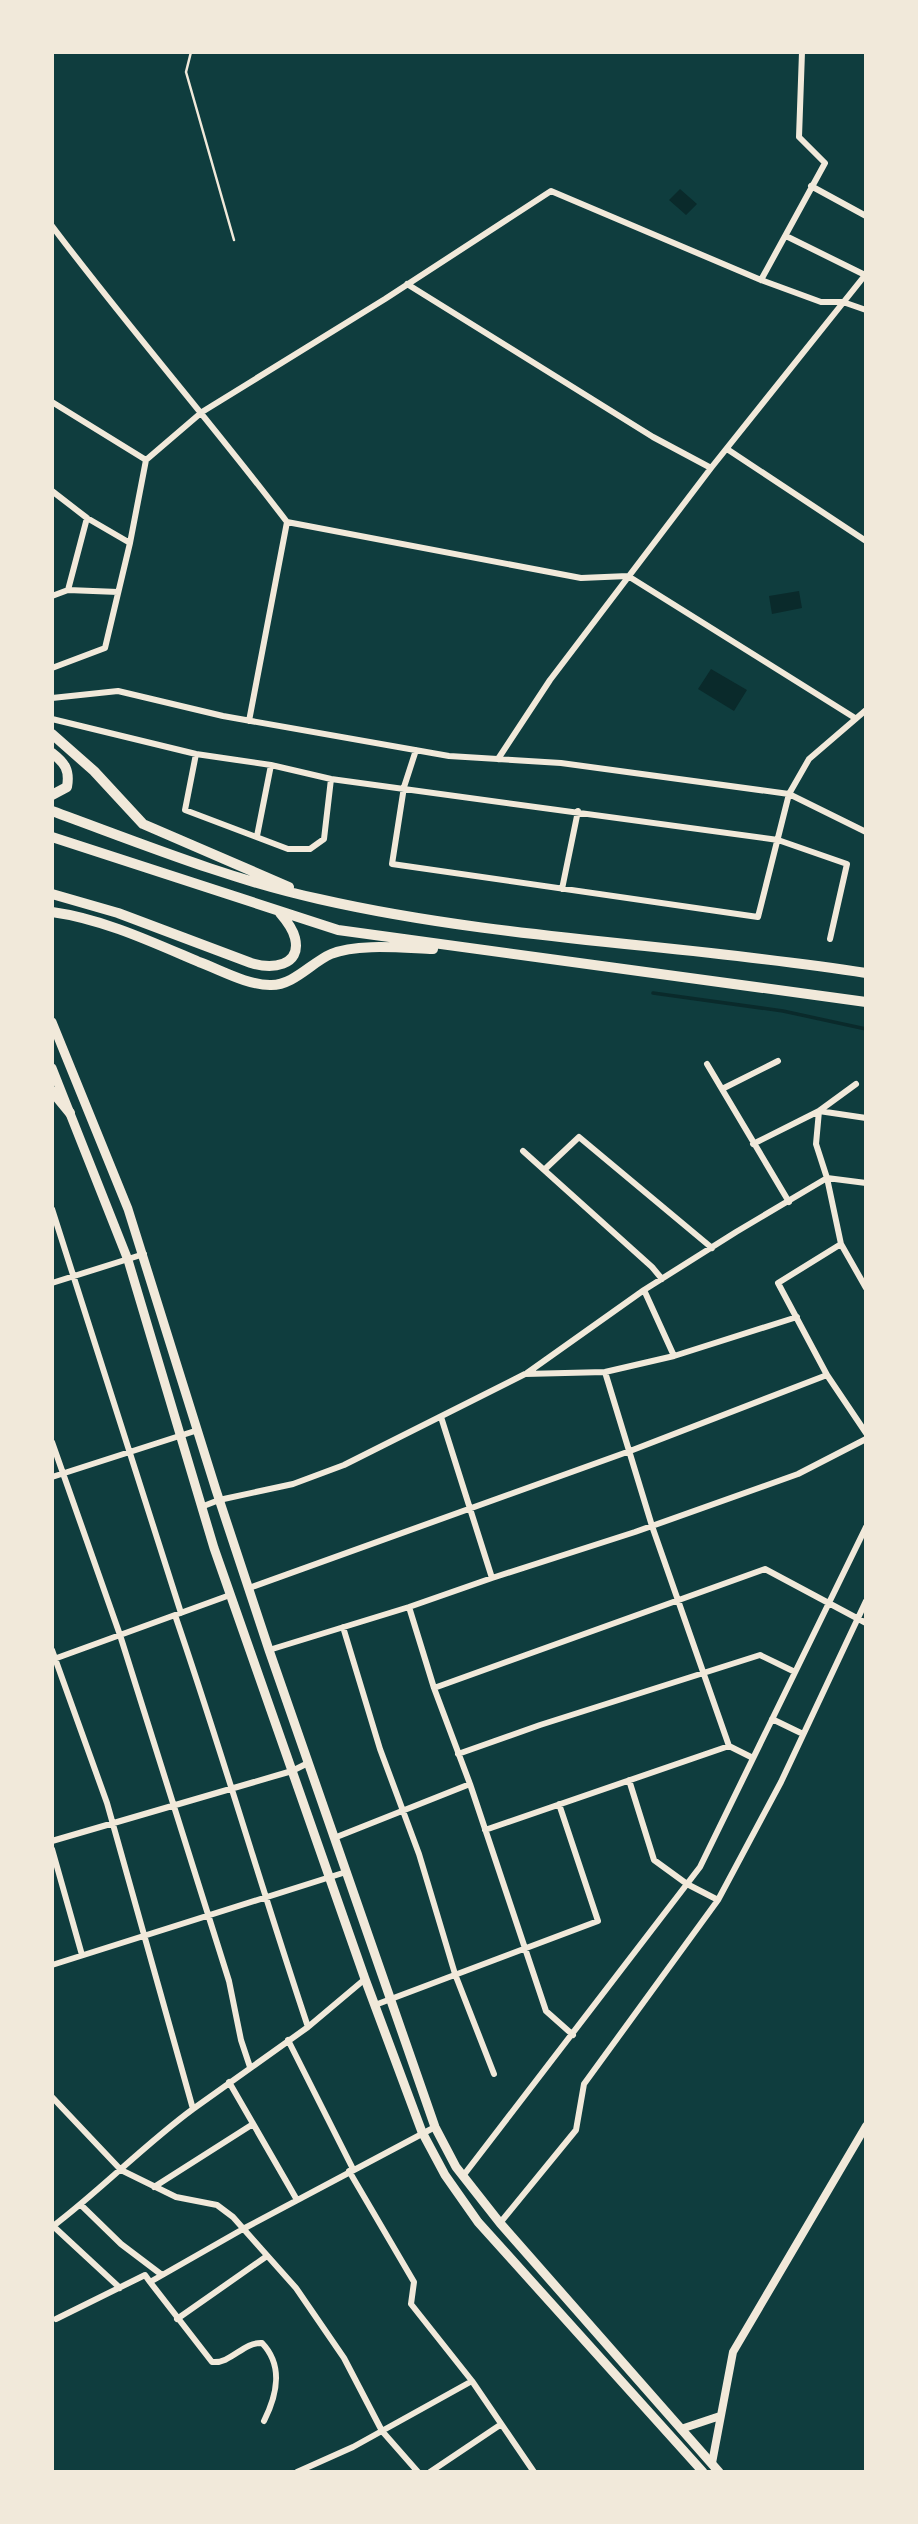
<svg xmlns="http://www.w3.org/2000/svg" width="918" height="2524" viewBox="0 0 918 2524" font-family="'Alegreya Sans',sans-serif">
<style>
.water{fill:#0a2a2b}
.lines{fill:none;stroke-linecap:round;stroke-linejoin:round}
.stream{stroke:#0a2a2b;stroke-width:3.5}
.service{stroke:#f1e9da;stroke-width:2.5}
.minor{stroke:#f1e9da;stroke-width:6}
.tertiary{stroke:#f1e9da;stroke-width:8}
.secondary{stroke:#f1e9da;stroke-width:9}
.trunk{stroke:#f1e9da;stroke-width:10}
</style>
<rect width="100%" height="100%" fill="#0f3d3e"/>
<!-- water -->
<path class="water" d="M 680,189 L 697,204 L 686,215 L 669,200 Z
M 799,591 L 802,608 L 772,614 L 769,596 Z
M 711,669 L 747,690 L 734,711 L 698,689 Z"/>
<g class="lines">
<!-- stream -->
<path class="stream" d="M 653,993 L 783,1011 L 866,1029"/>
<!-- service -->
<path class="service" d="M 191,52 L 186,72 L 234,240"/>
<!-- minor -->
<path class="minor" d="M 811,186 L 866,216
M 52,226 C 128,327 211,422 287,522
M 786,236 L 865,275
M 761,280 L 825,163 L 799,137 L 802,52
M 407,284 L 653,437 L 711,468
M 52,402 L 146,460
M 727,449 L 866,541
M 146,460 L 202,412 L 385,299 L 551,191 L 761,280 L 821,302 L 843,302 L 866,310
M 52,491 L 87,518 L 130,543 L 146,460
M 287,522 L 581,578 L 628,576 L 855,718
M 68,590 L 118,592
M 52,596 L 68,590 L 87,518
M 52,668 L 105,648 L 130,543
M 52,698 L 118,691 L 223,716 L 449,756 L 561,763 L 789,794 L 866,832
M 52,719 L 196,754 L 271,765 L 331,779 L 778,840 L 847,864 L 830,939
M 249,721 L 287,522
M 416,750 L 404,787 L 392,864 L 758,917 L 789,794 L 809,759 L 866,710
M 196,754 L 185,810 L 288,849 L 310,849 L 324,839 L 331,779
M 498,759 L 550,680 L 711,468 L 866,274
M 257,836 L 271,765
M 562,889 L 578,811
M 707,1064 L 789,1202
M 722,1089 L 778,1061
M 819,1111 L 816,1144 L 827,1178 L 841,1244 L 866,1288
M 819,1111 L 866,1118
M 753,1144 L 819,1111 L 856,1084
M 523,1151 L 652,1267 L 662,1279
M 544,1170 L 579,1137 L 712,1248
M 52,1209 L 181,1613
M 841,1244 L 778,1283 L 827,1375 L 866,1433
M 52,1283 L 144,1254
M 644,1290 L 674,1356
M 605,1372 L 652,1526 L 729,1746 L 753,1758
M 527,1373 L 644,1290 L 736,1232 L 827,1178 L 866,1183
M 441,1417 L 492,1578
M 52,1442 L 120,1635 L 229,1981 L 241,2040 L 250,2067
M 52,1477 L 198,1430
M 201,1507 L 219,1500 L 293,1484 L 344,1465 L 525,1374 L 605,1372 L 674,1356 L 797,1317
M 249,1588 L 630,1451 L 827,1375
M 409,1607 L 434,1688 L 470,1784 L 546,2011 L 573,2035
M 175,1615 C 222,1752 262,1890 308,2027
M 343,1627 L 380,1749 L 419,1854 L 455,1974 L 494,2074
M 52,1650 L 107,1803 L 193,2109 L 308,2027 L 365,1979
M 269,1650 L 409,1607 L 492,1578 L 635,1532 L 798,1474 L 866,1439
M 54,1659 L 230,1595
M 434,1688 L 765,1569 L 866,1623
M 772,1719 L 803,1734
M 458,1754 L 540,1725 L 760,1655 L 795,1672
M 629,1780 L 654,1860 L 687,1884 L 718,1900
M 485,1830 L 729,1746
M 334,1838 L 470,1784
M 52,1841 L 292,1771 L 308,1763
M 52,1849 L 82,1955
M 52,1965 L 346,1872
M 375,2005 L 598,1921 L 559,1804
M 288,2040 L 353,2169
M 229,2082 L 297,2200
M 52,2097 L 121,2170 L 176,2197 L 217,2205 L 233,2217 L 296,2288 L 344,2358 L 382,2431 L 418,2472
M 349,2171 L 414,2282 L 411,2304 L 472,2381 L 534,2472
M 463,2176 L 700,1867 L 866,1527
M 154,2187 L 253,2124
M 81,2205 L 121,2244 L 162,2275
M 500,2223 L 576,2130 L 584,2084 L 718,1900 L 781,1782 L 866,1601
M 52,2225 L 120,2288
M 52,2227 C 101,2190 144,2145 193,2109
M 150,2282 L 212,2362 C 231,2364 243,2342 262,2343 C 284,2366 277,2395 264,2421
M 56,2319 L 145,2275 L 150,2282 L 243,2229 L 435,2127
M 177,2319 L 267,2256
M 297,2472 L 353,2447 L 472,2381
M 430,2472 L 500,2425"/>
<!-- tertiary -->
<path class="tertiary" d="M 681,2429 L 720,2416
M 712,2463 L 733,2352 L 866,2126"/>
<!-- secondary -->
<path class="secondary" d="M 52,1022 L 128,1209 L 216,1490 L 269,1650 L 435,2127 L 456,2167 L 500,2223 L 719,2472
M 52,1068 L 128,1260 L 214,1548 L 365,1979 L 422,2132 L 445,2175 L 478,2222 L 703,2472"/>
<!-- trunk -->
<path class="trunk" d="M 52,734 L 94,771 L 143,824 L 289,887
M 52,753 C 65,763 70,770 67,787 L 52,795
M 52,811 C 140,843 228,879 319,899 C 499,940 684,944 866,973
M 52,837 L 338,930 L 866,1002
M 52,894 L 118,913 L 251,963 C 271,969 302,967 295,938 C 293,929 286,920 280,913
M 52,912 C 103,919 152,942 199,962 C 221,970 247,985 270,985 C 293,986 312,962 331,954 C 357,943 404,948 433,949
M 52,1091 L 70,1113"/>
</g>
<!-- border -->
<rect width="918" height="2524" fill="none" stroke="#f1e9da" stroke-width="108"/>
</svg>
